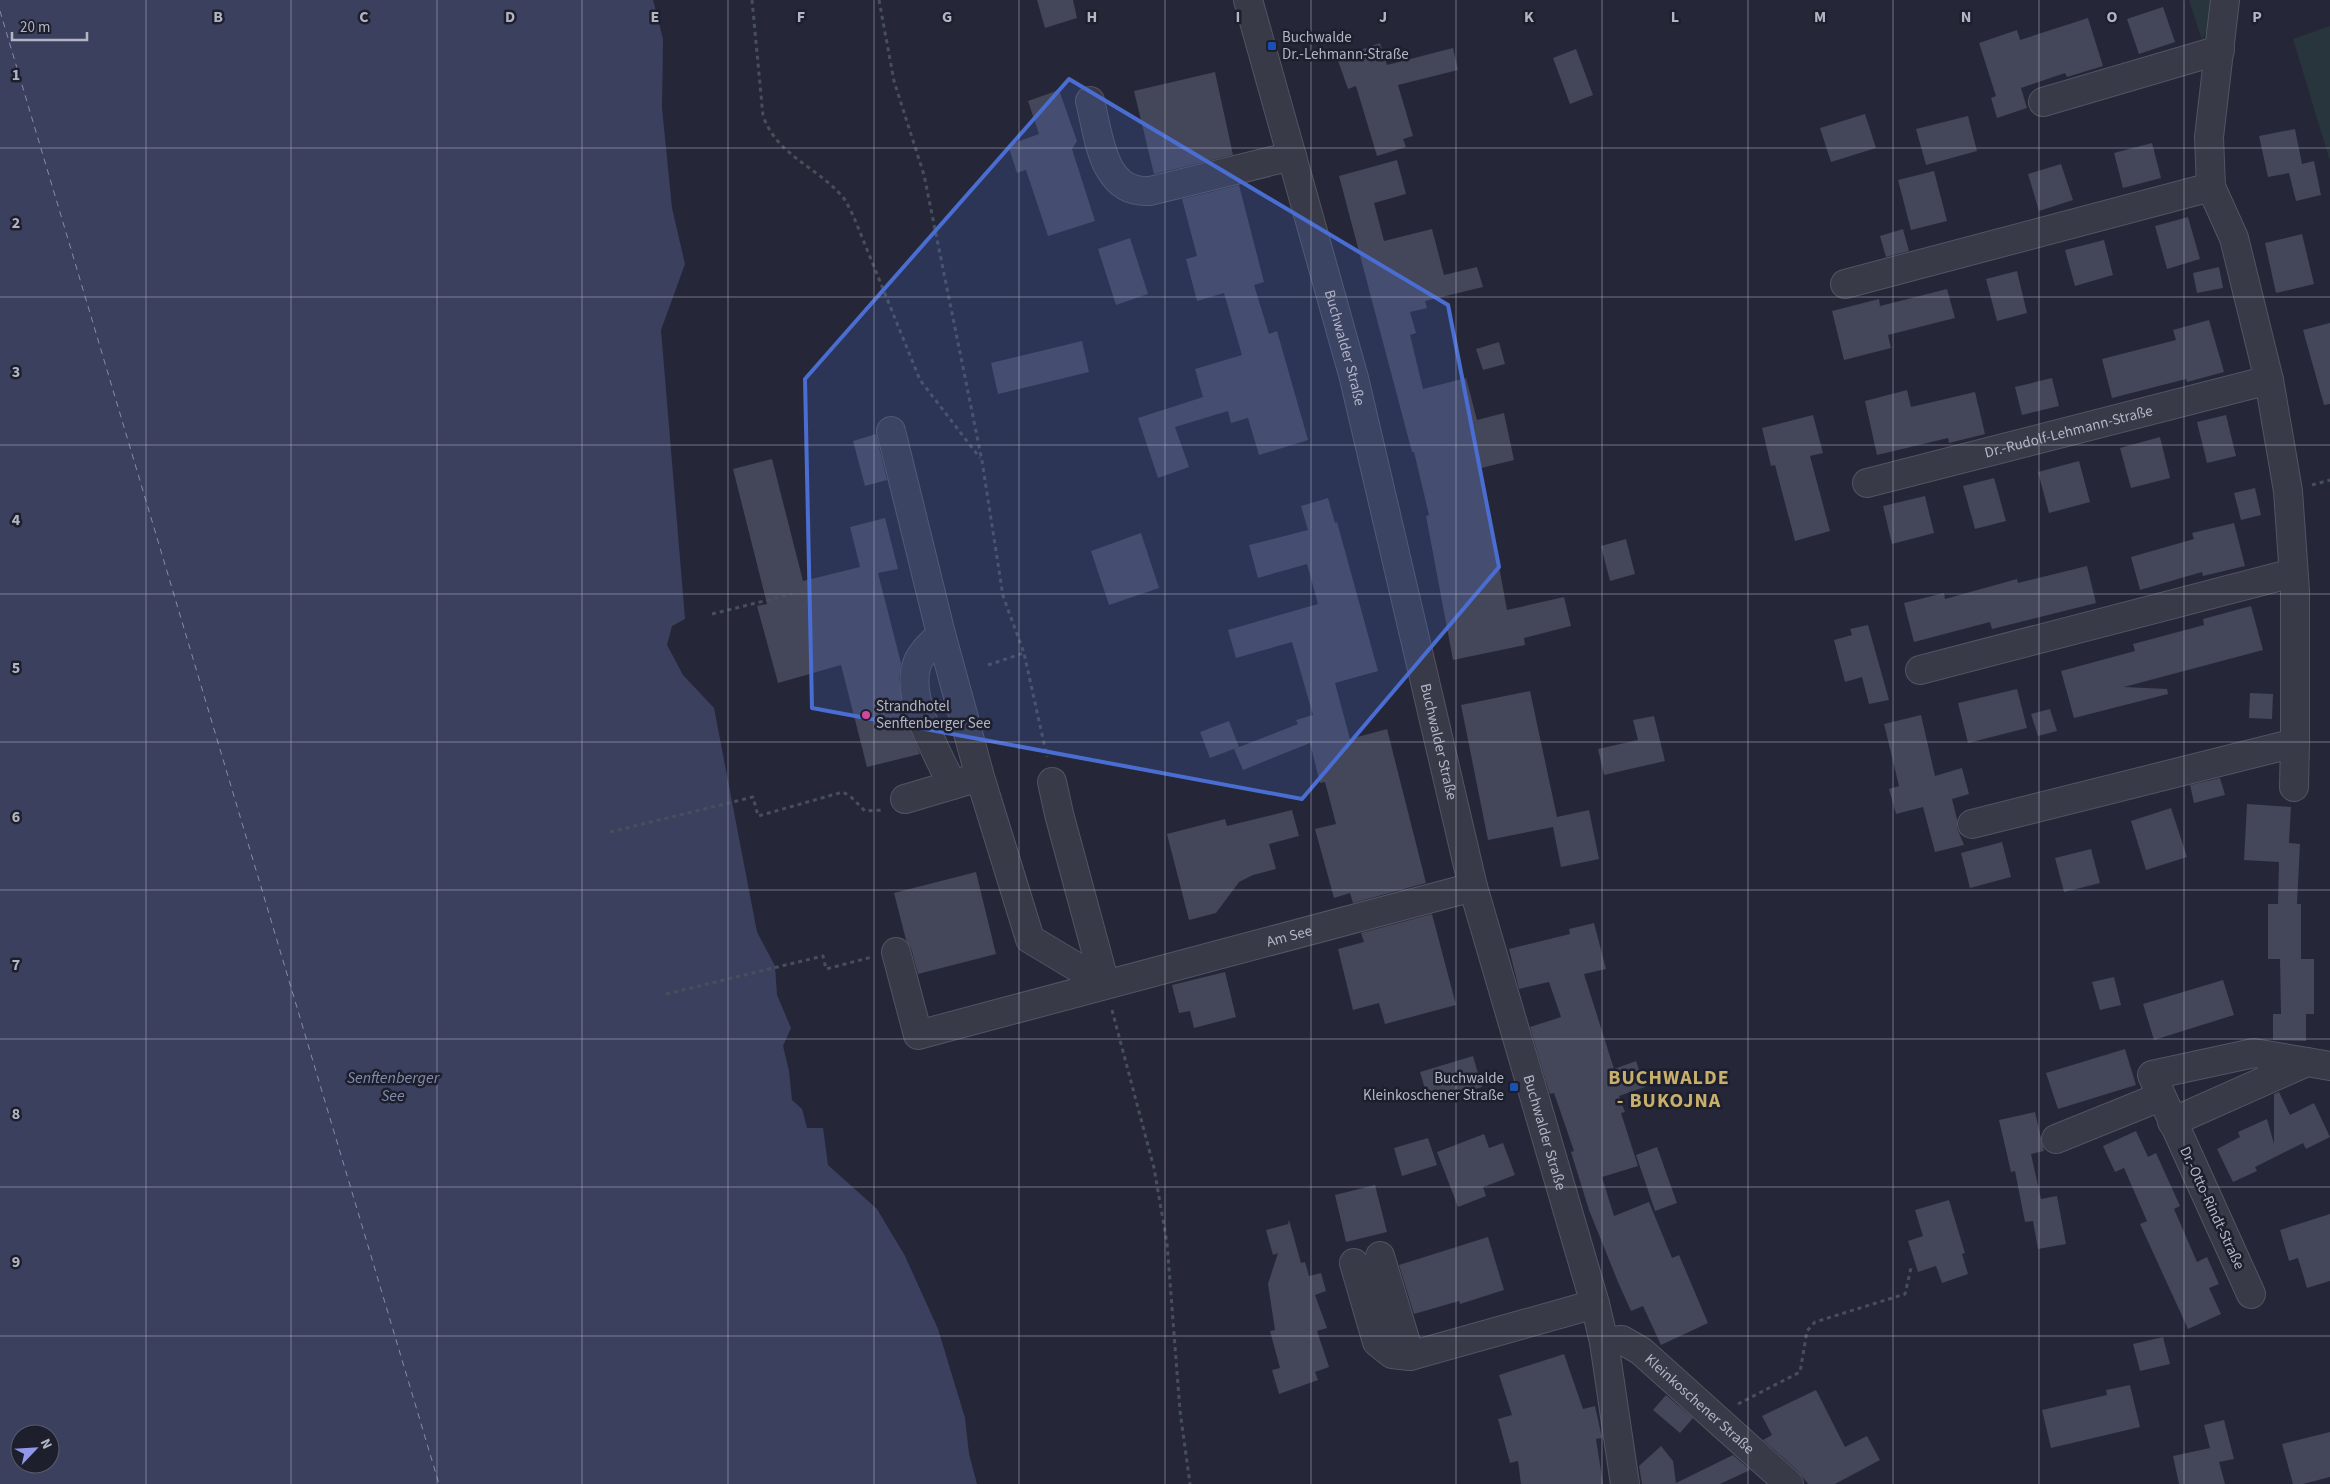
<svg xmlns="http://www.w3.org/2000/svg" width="2330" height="1484" viewBox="0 0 2330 1484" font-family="'Source Sans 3',sans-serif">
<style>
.green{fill:#29353c}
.water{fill:#3c405f;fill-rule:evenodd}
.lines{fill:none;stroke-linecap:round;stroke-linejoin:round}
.ferry{stroke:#858bad;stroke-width:1;stroke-dasharray:6 5;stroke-linecap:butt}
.building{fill:#444659}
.minor-casing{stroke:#535463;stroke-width:30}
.path{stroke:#465058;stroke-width:3;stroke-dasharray:4 4;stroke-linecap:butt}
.minor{stroke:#383a48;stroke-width:28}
.marked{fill:#4a6dd2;fill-opacity:0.2;stroke:#4a6dd2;stroke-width:4;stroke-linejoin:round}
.grid{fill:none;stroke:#b3b4c4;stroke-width:1;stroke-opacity:0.55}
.transit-dot{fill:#1a4fb4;stroke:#1d1f2d;stroke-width:2}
.hotel-dot{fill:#d1479c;stroke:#1d1f2d;stroke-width:2}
.labels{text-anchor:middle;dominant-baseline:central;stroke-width:5;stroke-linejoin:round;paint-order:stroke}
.poi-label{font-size:15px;fill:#b3b4c4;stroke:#1d1f2d;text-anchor:start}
.street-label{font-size:15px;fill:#b3b4c4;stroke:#1d1f2d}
.water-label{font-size:16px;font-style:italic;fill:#858bad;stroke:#1d1f2d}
.district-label{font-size:20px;font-weight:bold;letter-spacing:1px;fill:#c7af6c;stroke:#1d1f2d}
.grid-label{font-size:16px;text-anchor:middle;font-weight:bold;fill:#b3b4c4;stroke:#1d1f2d;stroke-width:5;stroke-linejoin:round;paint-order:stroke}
</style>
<rect width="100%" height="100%" fill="#252738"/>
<!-- green -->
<path class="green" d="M 2189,0 L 2212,0 L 2208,29 L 2202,40 Z
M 2330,26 L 2330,161 L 2293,39 Z"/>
<!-- water -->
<path class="water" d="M 0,0 L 653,0 L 663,39 L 662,108 L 672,208 L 685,264 L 661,330 L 685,619 L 672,626 L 667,645 L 683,675 L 714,708 L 757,932 L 775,966 L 777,995 L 791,1028 L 783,1046 L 789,1071 L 792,1100 L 802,1109 L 807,1128 L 823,1128 L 828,1165 L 877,1209 L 905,1256 L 938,1329 L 965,1418 L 969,1454 L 977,1484 L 0,1484 ZM 20,1434 L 50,1434 L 50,1464 L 20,1464 Z"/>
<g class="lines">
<!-- ferry -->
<path class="ferry" d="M 0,11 L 439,1484"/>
</g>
<!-- building -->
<path class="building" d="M 1037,0 L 1073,0 L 1077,18 L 1045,28 Z
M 2163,7 L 2175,42 L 2139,54 L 2127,19 Z
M 2088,18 L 2103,66 L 2067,77 L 2065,73 L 2021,88 L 2027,108 L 1997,118 L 1991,98 L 1996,96 L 1979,43 L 2017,30 L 2020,40 Z
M 1380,43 L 1387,65 L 1453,48 L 1458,70 L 1398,85 L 1413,136 L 1403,139 L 1406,147 L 1377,156 L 1356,86 L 1348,89 L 1337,58 Z
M 1576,49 L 1593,95 L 1570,104 L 1553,58 Z
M 1215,72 L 1233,155 L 1154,174 L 1134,91 Z
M 1059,90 L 1077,141 L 1072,149 L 1095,221 L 1048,236 L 1026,170 L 1017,173 L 1008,145 L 1039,134 L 1028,101 Z
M 1865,114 L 1876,148 L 1831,162 L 1820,128 Z
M 1968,116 L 1977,151 L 1926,165 L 1916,129 Z
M 2295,129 L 2302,164 L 2314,161 L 2321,195 L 2296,201 L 2289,173 L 2268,177 L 2259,136 Z
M 2152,143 L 2161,178 L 2123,188 L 2114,153 Z
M 1397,160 L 1406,194 L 1374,203 L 1384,241 L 1432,229 L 1444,275 L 1477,267 L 1483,287 L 1425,301 L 1427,308 L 1410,312 L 1416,333 L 1410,335 L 1423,389 L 1466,378 L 1477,420 L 1504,413 L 1514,460 L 1481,468 L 1507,610 L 1564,597 L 1571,626 L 1524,638 L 1525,645 L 1453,660 L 1426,516 L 1429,515 L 1414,452 L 1412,452 L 1339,176 Z
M 2061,164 L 2073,200 L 2039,211 L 2028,174 Z
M 1934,171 L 1947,221 L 1911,230 L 1898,180 Z
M 1239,185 L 1264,282 L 1254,285 L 1269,334 L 1277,331 L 1308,440 L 1259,455 L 1248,418 L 1231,423 L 1228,411 L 1175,427 L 1189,467 L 1158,478 L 1138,418 L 1203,397 L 1195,369 L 1242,355 L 1224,293 L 1197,301 L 1186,259 L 1197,256 L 1182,199 Z
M 2188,217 L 2200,259 L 2167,269 L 2155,226 Z
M 1903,229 L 1909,251 L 1886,257 L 1880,236 Z
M 2302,234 L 2314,284 L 2276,293 L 2265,243 Z
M 1130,238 L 1148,294 L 1116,305 L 1098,249 Z
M 2104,240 L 2113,275 L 2075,286 L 2065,250 Z
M 2219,267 L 2223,288 L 2197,293 L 2193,273 Z
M 2017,271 L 2027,313 L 1997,321 L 1986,279 Z
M 1947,289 L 1955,318 L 1888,335 L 1891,348 L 1844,360 L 1832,311 L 1879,299 L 1880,306 Z
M 2209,320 L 2224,372 L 2187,382 L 2186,379 L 2112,398 L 2102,359 L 2176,340 L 2173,330 Z
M 2330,323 L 2330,404 L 2324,405 L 2303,330 Z
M 1082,341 L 1089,372 L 998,394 L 991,363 Z
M 1499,342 L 1505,364 L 1483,370 L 1476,349 Z
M 2052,378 L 2059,406 L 2022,415 L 2015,387 Z
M 1907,390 L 1911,407 L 1975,392 L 1985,434 L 1949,443 L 1948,438 L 1877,455 L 1865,401 Z
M 1813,415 L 1823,453 L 1810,456 L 1830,531 L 1795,541 L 1775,465 L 1771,466 L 1762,428 Z
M 2226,415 L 2236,456 L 2207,463 L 2197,422 Z
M 876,434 L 887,480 L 865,486 L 853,441 Z
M 2160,437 L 2170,478 L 2131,488 L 2120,448 Z
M 772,459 L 803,581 L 860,567 L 850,527 L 885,518 L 898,569 L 878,573 L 901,663 L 899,679 L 904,713 L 920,754 L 867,767 L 841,665 L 778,683 L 757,606 L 767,604 L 733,469 Z
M 2079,461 L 2090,502 L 2049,513 L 2038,472 Z
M 1994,478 L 2006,521 L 1975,529 L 1963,486 Z
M 2255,488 L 2261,515 L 2241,520 L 2234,493 Z
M 1925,496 L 1934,533 L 1892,544 L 1883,506 Z
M 1328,498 L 1335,523 L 1337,522 L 1378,671 L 1335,683 L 1350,739 L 1387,729 L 1426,883 L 1353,903 L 1350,893 L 1334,898 L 1315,829 L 1336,824 L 1325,782 L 1320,783 L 1310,743 L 1243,770 L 1234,749 L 1298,724 L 1296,720 L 1313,715 L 1292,642 L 1236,658 L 1228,630 L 1318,604 L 1307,564 L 1258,578 L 1249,545 L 1308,530 L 1301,506 Z
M 2234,523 L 2245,566 L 2203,576 L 2202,572 L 2140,590 L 2131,557 L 2194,539 L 2192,533 Z
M 1141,533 L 1159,588 L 1109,605 L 1091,551 Z
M 1626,539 L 1635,574 L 1610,581 L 1601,546 Z
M 2087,566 L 2096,603 L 1992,629 L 1990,622 L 1914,642 L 1904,603 L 1944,593 L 1945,599 L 2017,579 L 2018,583 Z
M 2251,606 L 2263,650 L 2124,687 L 2167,689 L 2168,694 L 2074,718 L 2061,671 L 2135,651 L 2133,644 L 2204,625 L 2203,619 Z
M 1868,625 L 1889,700 L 1869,704 L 1862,677 L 1845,682 L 1834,640 L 1852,635 L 1850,629 Z
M 2017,689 L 2027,728 L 1968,743 L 1958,703 Z
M 1530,691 L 1557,817 L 1589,810 L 1599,859 L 1561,867 L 1553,827 L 1488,840 L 1461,705 Z
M 2250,693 L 2273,694 L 2272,719 L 2249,718 Z
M 2050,709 L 2057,731 L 2038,736 L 2031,714 Z
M 1921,715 L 1935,776 L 1962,768 L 1969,794 L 1952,799 L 1957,819 L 1957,828 L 1964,845 L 1935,852 L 1923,807 L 1896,814 L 1889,789 L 1899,786 L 1884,724 Z
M 1654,716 L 1665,761 L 1604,775 L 1598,749 L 1638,740 L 1633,720 Z
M 1229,721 L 1239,747 L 1210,758 L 1200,732 Z
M 2220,778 L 2225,795 L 2194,803 L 2190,785 Z
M 2247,804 L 2291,807 L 2289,843 L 2300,844 L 2297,904 L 2301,904 L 2301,959 L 2314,959 L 2314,1014 L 2306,1014 L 2306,1041 L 2273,1040 L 2273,1014 L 2281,1014 L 2280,959 L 2268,959 L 2268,904 L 2278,904 L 2279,862 L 2244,860 Z
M 2171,808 L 2187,857 L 2146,870 L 2131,821 Z
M 1292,810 L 1299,836 L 1269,844 L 1276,869 L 1253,875 L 1239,882 L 1216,913 L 1189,920 L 1167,834 L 1225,819 L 1227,826 Z
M 2002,842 L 2011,877 L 1970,888 L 1961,853 Z
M 2091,849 L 2100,883 L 2064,892 L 2055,858 Z
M 976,872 L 996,954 L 918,974 L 911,948 L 906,940 L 894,893 Z
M 1432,914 L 1456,1005 L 1385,1024 L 1379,1003 L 1353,1010 L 1338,949 L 1364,942 L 1361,933 Z
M 1594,923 L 1606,969 L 1584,974 L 1614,1069 L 1636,1061 L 1645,1087 L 1619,1096 L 1625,1112 L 1621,1113 L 1638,1166 L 1602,1177 L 1614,1216 L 1649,1202 L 1672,1258 L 1679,1255 L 1708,1323 L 1661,1345 L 1643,1306 L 1631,1311 L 1618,1282 L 1589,1210 L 1571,1152 L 1574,1151 L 1554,1093 L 1550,1094 L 1545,1079 L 1530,1027 L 1561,1017 L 1549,982 L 1519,989 L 1509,949 L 1570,934 L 1569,929 Z
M 1225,972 L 1236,1017 L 1194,1028 L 1190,1011 L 1179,1013 L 1172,985 Z
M 2114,977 L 2121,1005 L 2100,1010 L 2092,982 Z
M 2223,980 L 2234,1015 L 2154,1040 L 2143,1004 Z
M 2125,1049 L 2136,1085 L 2058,1109 L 2046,1073 Z
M 1473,1056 L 1482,1087 L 1429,1103 L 1420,1072 Z
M 2279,1092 L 2290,1115 L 2314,1103 L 2330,1137 L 2306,1149 L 2303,1143 L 2255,1167 L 2257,1171 L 2233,1182 L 2217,1149 L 2240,1137 L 2238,1132 L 2267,1119 L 2274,1144 L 2274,1094 Z
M 2035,1112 L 2044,1151 L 2031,1154 L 2041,1199 L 2057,1196 L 2066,1244 L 2038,1249 L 2033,1221 L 2025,1222 L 2015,1171 L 2011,1172 L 1999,1120 Z
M 2136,1131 L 2148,1157 L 2156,1153 L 2180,1206 L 2174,1209 L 2197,1262 L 2207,1257 L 2219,1284 L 2209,1288 L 2221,1314 L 2188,1329 L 2140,1224 L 2147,1221 L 2124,1168 L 2115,1172 L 2103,1146 Z
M 1484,1134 L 1489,1148 L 1503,1143 L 1515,1175 L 1483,1187 L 1486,1196 L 1458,1207 L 1437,1152 Z
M 1428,1138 L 1437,1165 L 1402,1176 L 1394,1148 Z
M 1657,1147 L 1677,1203 L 1655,1211 L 1636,1155 Z
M 1375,1185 L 1387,1232 L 1346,1242 L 1335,1195 Z
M 1949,1200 L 1965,1253 L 1962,1254 L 1968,1274 L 1942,1283 L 1936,1266 L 1918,1272 L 1908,1241 L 1923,1236 L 1915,1210 Z
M 2330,1214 L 2330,1281 L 2307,1288 L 2298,1258 L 2289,1261 L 2280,1230 Z
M 1289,1220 L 1301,1263 L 1305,1262 L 1309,1276 L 1321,1273 L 1326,1291 L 1315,1295 L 1327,1328 L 1317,1331 L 1329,1367 L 1315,1372 L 1318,1380 L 1279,1394 L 1272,1370 L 1280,1368 L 1270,1331 L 1275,1330 L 1268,1284 L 1278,1253 L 1273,1255 L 1266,1230 L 1288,1224 Z
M 1488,1237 L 1504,1290 L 1460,1304 L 1459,1301 L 1414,1314 L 1399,1265 Z
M 2163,1337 L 2170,1364 L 2140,1371 L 2133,1344 Z
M 1564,1354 L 1583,1409 L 1595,1406 L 1602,1438 L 1596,1439 L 1603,1484 L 1521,1484 L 1518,1461 L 1510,1463 L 1498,1419 L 1512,1415 L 1499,1375 Z
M 2130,1385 L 2140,1427 L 2051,1448 L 2042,1410 L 2107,1395 L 2106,1390 Z
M 1816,1390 L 1845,1447 L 1867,1436 L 1880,1460 L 1835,1484 L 1808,1484 L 1799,1472 L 1763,1440 L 1772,1435 L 1762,1416 Z
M 1666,1395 L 1693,1418 L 1680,1433 L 1653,1410 Z
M 2224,1420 L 2234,1459 L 2219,1462 L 2225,1484 L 2179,1484 L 2173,1456 L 2210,1448 L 2204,1425 Z
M 2330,1432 L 2330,1477 L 2303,1484 L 2293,1484 L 2282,1444 Z
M 1661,1446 L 1673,1461 L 1676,1483 L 1733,1455 L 1750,1470 L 1720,1484 L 1642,1484 L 1639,1466 Z"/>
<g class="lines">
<!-- minor casing -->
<g class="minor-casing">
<g id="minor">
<path id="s1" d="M 1248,0 L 1354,378 L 1473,887 L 1595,1304 L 1604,1342 L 1625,1484"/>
<path d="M 1090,101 C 1099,136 1102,194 1150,191 L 1292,156"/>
<path d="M 2043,102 L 2220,50"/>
<path d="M 1845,284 L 2211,187"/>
<path d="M 891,431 L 941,634 L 980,777 L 1030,939 L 1105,984"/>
<path id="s2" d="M 1867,483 L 2269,380"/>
<path d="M 941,634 C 933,643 921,652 917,664 C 905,700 938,753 952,785"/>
<path d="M 1920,670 L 2293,573"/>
<path d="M 1052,782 L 1059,814 L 1105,984"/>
<path d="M 2294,787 L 2295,743"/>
<path d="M 905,799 L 969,780"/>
<path d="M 1972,824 L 2295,743 L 2295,591 L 2288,491 L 2269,380 L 2234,238 L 2211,187 L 2209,137 L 2225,0"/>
<path id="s3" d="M 896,952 L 918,1035 L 1473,887"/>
<path d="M 2172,1122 L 2307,1062 L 2330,1066"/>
<path d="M 2056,1139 L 2160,1097"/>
<path d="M 1380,1256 L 1410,1356"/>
<path d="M 1354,1263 L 1377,1342 L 1392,1354 L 1410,1356 L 1595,1304"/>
<path d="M 2251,1294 L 2152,1075 L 2254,1053 L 2307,1062"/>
<path id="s4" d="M 1604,1342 L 1622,1340 L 1641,1351 L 1789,1484"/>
</g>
</g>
<!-- path -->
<path class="path" d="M 752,0 L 763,116 C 778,156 814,165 841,195 C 846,200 849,208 853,215 L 920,380 L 980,458
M 879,0 L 894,81 L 924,175 L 982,461 L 1003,596 L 1024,653 L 1047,757
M 2312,485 L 2330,480
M 712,614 L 792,594
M 988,665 L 1024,653
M 610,832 L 753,797 L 758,816 L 843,792 L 851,797 L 865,811 L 883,810
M 666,994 L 823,956 L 826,969 L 872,957
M 1112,1010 L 1154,1168 L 1167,1243 L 1180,1411 L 1190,1484
M 1738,1404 L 1800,1372 L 1807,1331 L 1815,1322 L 1905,1294 L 1911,1268"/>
<!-- minor -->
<use href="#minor" class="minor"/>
</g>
<!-- marked area -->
<path class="marked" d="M 1069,79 L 1448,305 L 1499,567 L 1302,799 L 812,708 L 805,379 Z"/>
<!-- grid -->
<path class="grid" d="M 146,0 L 146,1484M 291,0 L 291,1484M 437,0 L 437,1484M 582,0 L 582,1484M 728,0 L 728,1484M 874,0 L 874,1484M 1019,0 L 1019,1484M 1165,0 L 1165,1484M 1311,0 L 1311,1484M 1456,0 L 1456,1484M 1602,0 L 1602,1484M 1748,0 L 1748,1484M 1893,0 L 1893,1484M 2039,0 L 2039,1484M 2184,0 L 2184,1484M 0,148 L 2330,148M 0,297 L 2330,297M 0,445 L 2330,445M 0,594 L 2330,594M 0,742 L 2330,742M 0,890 L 2330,890M 0,1039 L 2330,1039M 0,1187 L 2330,1187M 0,1336 L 2330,1336"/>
<!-- markers -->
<g class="transit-dot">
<rect x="1267" y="41" width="10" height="10" rx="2.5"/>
<rect x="1509" y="1082" width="10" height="10" rx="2.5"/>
</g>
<circle class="hotel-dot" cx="866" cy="715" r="5"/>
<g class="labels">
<!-- poi labels -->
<g class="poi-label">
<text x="1282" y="37">Buchwalde<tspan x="1282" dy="17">Dr.-Lehmann-Straße</tspan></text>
<text x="876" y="706">Strandhotel<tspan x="876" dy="17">Senftenberger See</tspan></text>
<text x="1504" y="1078" text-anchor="end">Buchwalde<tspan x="1504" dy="17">Kleinkoschener Straße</tspan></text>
</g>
<!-- street labels -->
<g class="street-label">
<text stroke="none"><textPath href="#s1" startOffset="361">Buchwalder Straße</textPath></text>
<text stroke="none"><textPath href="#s2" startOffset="208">Dr.-Rudolf-Lehmann-Straße</textPath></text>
<text stroke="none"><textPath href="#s1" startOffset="766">Buchwalder Straße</textPath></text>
<text stroke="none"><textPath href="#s3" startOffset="470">Am See</textPath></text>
<text stroke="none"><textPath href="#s1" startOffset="1171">Buchwalder Straße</textPath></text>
<text transform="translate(2212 1208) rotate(65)">Dr.-Otto-Rindt-Straße</text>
<text stroke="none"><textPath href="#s4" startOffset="119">Kleinkoschener Straße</textPath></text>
</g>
<!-- water labels -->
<g class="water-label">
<text x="393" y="1078">Senftenberger<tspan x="393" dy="18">See</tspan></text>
</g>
<!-- district labels -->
<g class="district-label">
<text x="1669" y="1078">BUCHWALDE<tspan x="1669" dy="23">- BUKOJNA</tspan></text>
</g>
</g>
<g class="grid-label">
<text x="218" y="22">B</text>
<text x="364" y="22">C</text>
<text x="510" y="22">D</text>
<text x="655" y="22">E</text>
<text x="801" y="22">F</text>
<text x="947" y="22">G</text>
<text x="1092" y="22">H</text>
<text x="1238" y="22">I</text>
<text x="1383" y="22">J</text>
<text x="1529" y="22">K</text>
<text x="1675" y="22">L</text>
<text x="1820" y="22">M</text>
<text x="1966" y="22">N</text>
<text x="2112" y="22">O</text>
<text x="2257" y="22">P</text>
<text x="16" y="80">1</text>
<text x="16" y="228">2</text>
<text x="16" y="377">3</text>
<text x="16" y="525">4</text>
<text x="16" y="673">5</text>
<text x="16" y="822">6</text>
<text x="16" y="970">7</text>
<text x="16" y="1119">8</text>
<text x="16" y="1267">9</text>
</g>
<!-- north arrow -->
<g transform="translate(35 1449) rotate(65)"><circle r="24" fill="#1d1f2d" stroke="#595b69"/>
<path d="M0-4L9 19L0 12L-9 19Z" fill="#9198eb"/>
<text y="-8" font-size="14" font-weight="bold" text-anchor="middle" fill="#b3b4c4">N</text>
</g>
<!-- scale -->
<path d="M12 32v8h75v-8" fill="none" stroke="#b3b4c4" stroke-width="2.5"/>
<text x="20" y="32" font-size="15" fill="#b3b4c4" stroke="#1d1f2d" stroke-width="4" paint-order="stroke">20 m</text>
</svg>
